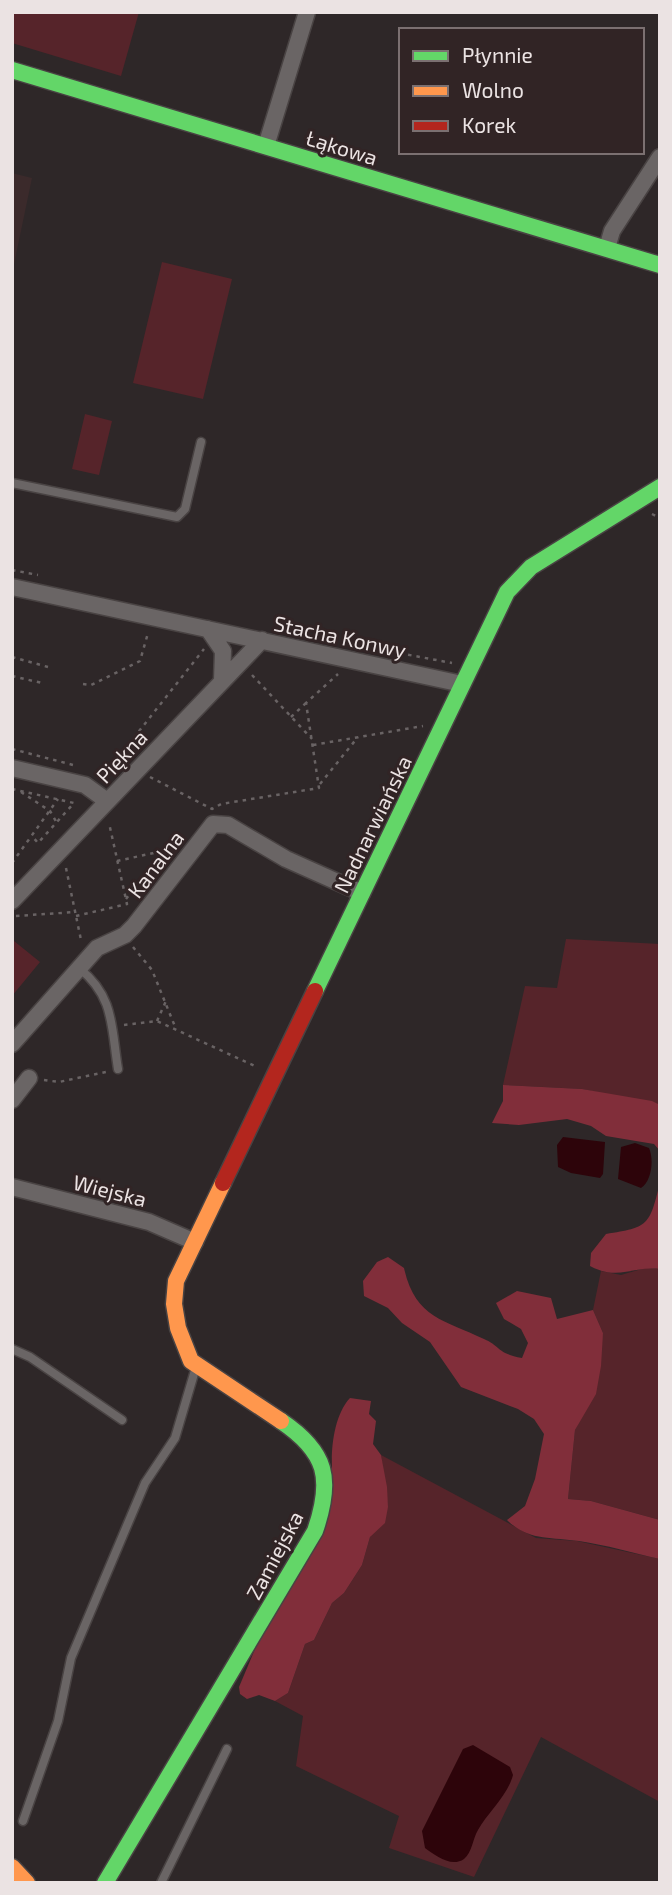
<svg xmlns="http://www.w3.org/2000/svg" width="672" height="1895" viewBox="0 0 672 1895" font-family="'Exo 2',sans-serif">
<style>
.built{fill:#3b2a2b}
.green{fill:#56242a}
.forest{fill:#812e3a}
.water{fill:#2d040a}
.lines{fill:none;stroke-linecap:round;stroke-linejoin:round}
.lane-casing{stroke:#494343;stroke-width:11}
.street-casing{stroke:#494343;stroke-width:19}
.fast-casing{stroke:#494343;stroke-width:19}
.slow-casing{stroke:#494343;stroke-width:19}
.jam-casing{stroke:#494343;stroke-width:19}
.path{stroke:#696364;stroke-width:2.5;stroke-dasharray:3.5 5;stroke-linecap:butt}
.lane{stroke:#6a6565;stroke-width:8}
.street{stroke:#6a6565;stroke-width:16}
.fast{stroke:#63d668;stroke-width:16}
.slow{stroke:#ff974d;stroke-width:16}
.jam{stroke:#b3261e;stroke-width:16}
.labels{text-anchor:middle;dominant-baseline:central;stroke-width:6;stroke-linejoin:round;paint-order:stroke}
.street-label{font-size:21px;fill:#ebe3e3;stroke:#312425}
</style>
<rect width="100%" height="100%" fill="#2e2728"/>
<!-- built -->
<path class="built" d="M 12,173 L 32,178 L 12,274 Z"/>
<!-- green -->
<path class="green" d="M 12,12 L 139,12 L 121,76 L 12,43 Z
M 162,262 L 232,279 L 203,399 L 133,383 Z
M 85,414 L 112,421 L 99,475 L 72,469 Z
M 566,939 L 660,944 L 660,1105 L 582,1089 L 503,1085 L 525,986 L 557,988 Z
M 14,941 L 40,962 L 12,996 L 12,944 Z
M 645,1268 L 660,1269 L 660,1520 L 591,1501 L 568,1499 L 575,1430 L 583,1414 L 603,1333 L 593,1310 L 601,1271 L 621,1275 Z
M 381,1455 L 536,1538 L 577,1541 L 660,1559 L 660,1802 L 541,1737 L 474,1877 L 389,1848 L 399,1816 L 296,1766 L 303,1716 L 275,1701 L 288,1693 L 305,1644 L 314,1640 L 332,1603 L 344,1593 L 362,1565 L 370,1537 L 388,1507 Z"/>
<!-- forest -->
<path class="forest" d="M 503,1085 L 582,1089 L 652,1101 L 660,1105 L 660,1151 L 654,1144 L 606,1136 L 591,1126 L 567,1119 L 519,1125 L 492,1123 L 503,1101 Z
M 660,1183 L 660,1269 C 632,1266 618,1281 590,1266 L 591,1253 L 606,1234 C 649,1227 649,1226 660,1183 Z
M 388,1257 L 404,1268 C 415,1318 444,1320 484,1339 C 502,1347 496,1353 522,1358 L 528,1343 L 521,1329 L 504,1319 L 496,1303 L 517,1291 L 551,1298 L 557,1319 L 593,1310 L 603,1333 L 601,1366 L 596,1394 L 575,1430 L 568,1499 L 591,1501 L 660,1520 L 660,1559 C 633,1553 606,1545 579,1541 C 551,1537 528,1541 507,1520 L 525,1506 L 535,1479 L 544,1434 L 534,1419 L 518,1409 L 461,1387 L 430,1342 L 402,1323 L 388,1308 L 364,1296 L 363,1281 L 377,1262 Z
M 350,1398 L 371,1401 L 369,1414 L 376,1421 L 373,1444 L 381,1455 L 387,1487 L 388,1507 L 385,1523 L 370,1537 L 362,1565 L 344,1593 L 332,1603 L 314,1640 L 305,1644 L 288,1693 L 275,1701 L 259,1695 L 247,1699 L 240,1694 L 239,1687 L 332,1467 C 331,1445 335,1414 350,1398 Z"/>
<!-- water -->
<path class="water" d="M 563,1137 L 605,1142 L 603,1174 L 600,1178 L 571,1173 L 558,1167 L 557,1145 Z
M 635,1143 L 649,1148 C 654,1159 652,1181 641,1188 L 618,1179 L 621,1147 Z
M 473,1745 L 510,1767 L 513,1775 C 508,1795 488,1812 478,1830 C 473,1838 472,1853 464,1859 C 451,1868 435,1855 425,1848 L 422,1831 L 463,1749 Z"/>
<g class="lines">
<!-- lane casing -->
<g class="lane-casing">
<path id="lane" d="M 12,483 L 177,517 L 185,509 L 201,442
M 79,968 C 115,997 111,1027 118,1069
M 12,1349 L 30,1357 L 122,1420
M 23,1821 L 58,1721 L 71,1658 L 145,1483 L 175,1438 L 196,1367
M 161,1883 L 227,1749"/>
</g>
<!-- street casing -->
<g class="street-casing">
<path id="street" d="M 266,146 L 307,12
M 607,248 L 612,231 L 660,157
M 12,587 L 462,684
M 208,629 L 223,651 L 222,680
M 12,768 L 85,785 L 107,801
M 12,901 L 262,640
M 12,1044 L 97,948 L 125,935 L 134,926 L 213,824 L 228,825 L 286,859 L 362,893
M 12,1100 L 29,1078
M 12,1187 L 149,1222 L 195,1242"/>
</g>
<!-- fast casing -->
<g class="fast-casing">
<path id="fast" d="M 12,70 L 660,265
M 315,991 L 507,592 L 531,567 L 660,487
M 105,1883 L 315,1531 C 333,1479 327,1452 281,1421"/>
</g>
<!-- slow casing -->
<g class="slow-casing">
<path id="slow" d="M 223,1183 L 176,1281 L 174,1304 L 178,1328 L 191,1361 L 281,1421
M 12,1867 L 27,1883"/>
</g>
<!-- jam casing -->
<g class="jam-casing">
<path id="jam" d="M 223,1183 L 315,991"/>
</g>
<!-- path -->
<path class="path" d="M 652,514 L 660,518
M 12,570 L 38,575
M 383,650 L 452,663
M 12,657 L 48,667
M 252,675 L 312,739
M 12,676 L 42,683
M 83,684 L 91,685 L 140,661 L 148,633
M 291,717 L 306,703
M 313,745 L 423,726
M 12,749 L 77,766
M 150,777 L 212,809 L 221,804 L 319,788 L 306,703 L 338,674
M 102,778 L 204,649
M 320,784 L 358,737
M 12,789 L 74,803 L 38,843 L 32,836
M 21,792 L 50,811 L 57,823
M 117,861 L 172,849
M 12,863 L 58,799
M 66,868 L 81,940
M 126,899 L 161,852
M 16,916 L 75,912
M 76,916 L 127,904 L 109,823
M 133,947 L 152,970 L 176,1029
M 157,1021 L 166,1001
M 124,1025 L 157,1021 L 257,1067
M 44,1080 L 59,1082 L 106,1072"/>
<!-- lane -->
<use href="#lane" class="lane"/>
<!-- street -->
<use href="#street" class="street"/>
<!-- fast -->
<use href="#fast" class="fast"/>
<!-- slow -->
<use href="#slow" class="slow"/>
<!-- jam -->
<use href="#jam" class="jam"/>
</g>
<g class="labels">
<!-- street labels -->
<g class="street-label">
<text transform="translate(342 147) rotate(17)">Łąkowa</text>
<text transform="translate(340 636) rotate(12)">Stacha Konwy</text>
<text transform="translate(121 756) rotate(-47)">Piękna</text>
<text transform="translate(372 824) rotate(-64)">Nadnarwiańska</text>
<text transform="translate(155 864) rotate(-53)">Kanalna</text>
<text transform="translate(110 1190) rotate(14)">Wiejska</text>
<text transform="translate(274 1555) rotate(-62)">Zamiejska</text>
</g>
</g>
<!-- border -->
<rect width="672" height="1895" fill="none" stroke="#ebe3e3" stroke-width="28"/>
<!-- legend -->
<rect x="399" y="28" width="245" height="126" fill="#312425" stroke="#7b7071" stroke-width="2"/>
<rect x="413" y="51" width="35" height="10" fill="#63d668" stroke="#7b7071" stroke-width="2"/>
<text x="462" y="63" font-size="21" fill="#ebe3e3">Płynnie</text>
<rect x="413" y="86" width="35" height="10" fill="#ff974d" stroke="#7b7071" stroke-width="2"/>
<text x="462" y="98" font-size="21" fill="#ebe3e3">Wolno</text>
<rect x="413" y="121" width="35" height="10" fill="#b3261e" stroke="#7b7071" stroke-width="2"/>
<text x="462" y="133" font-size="21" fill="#ebe3e3">Korek</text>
</svg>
